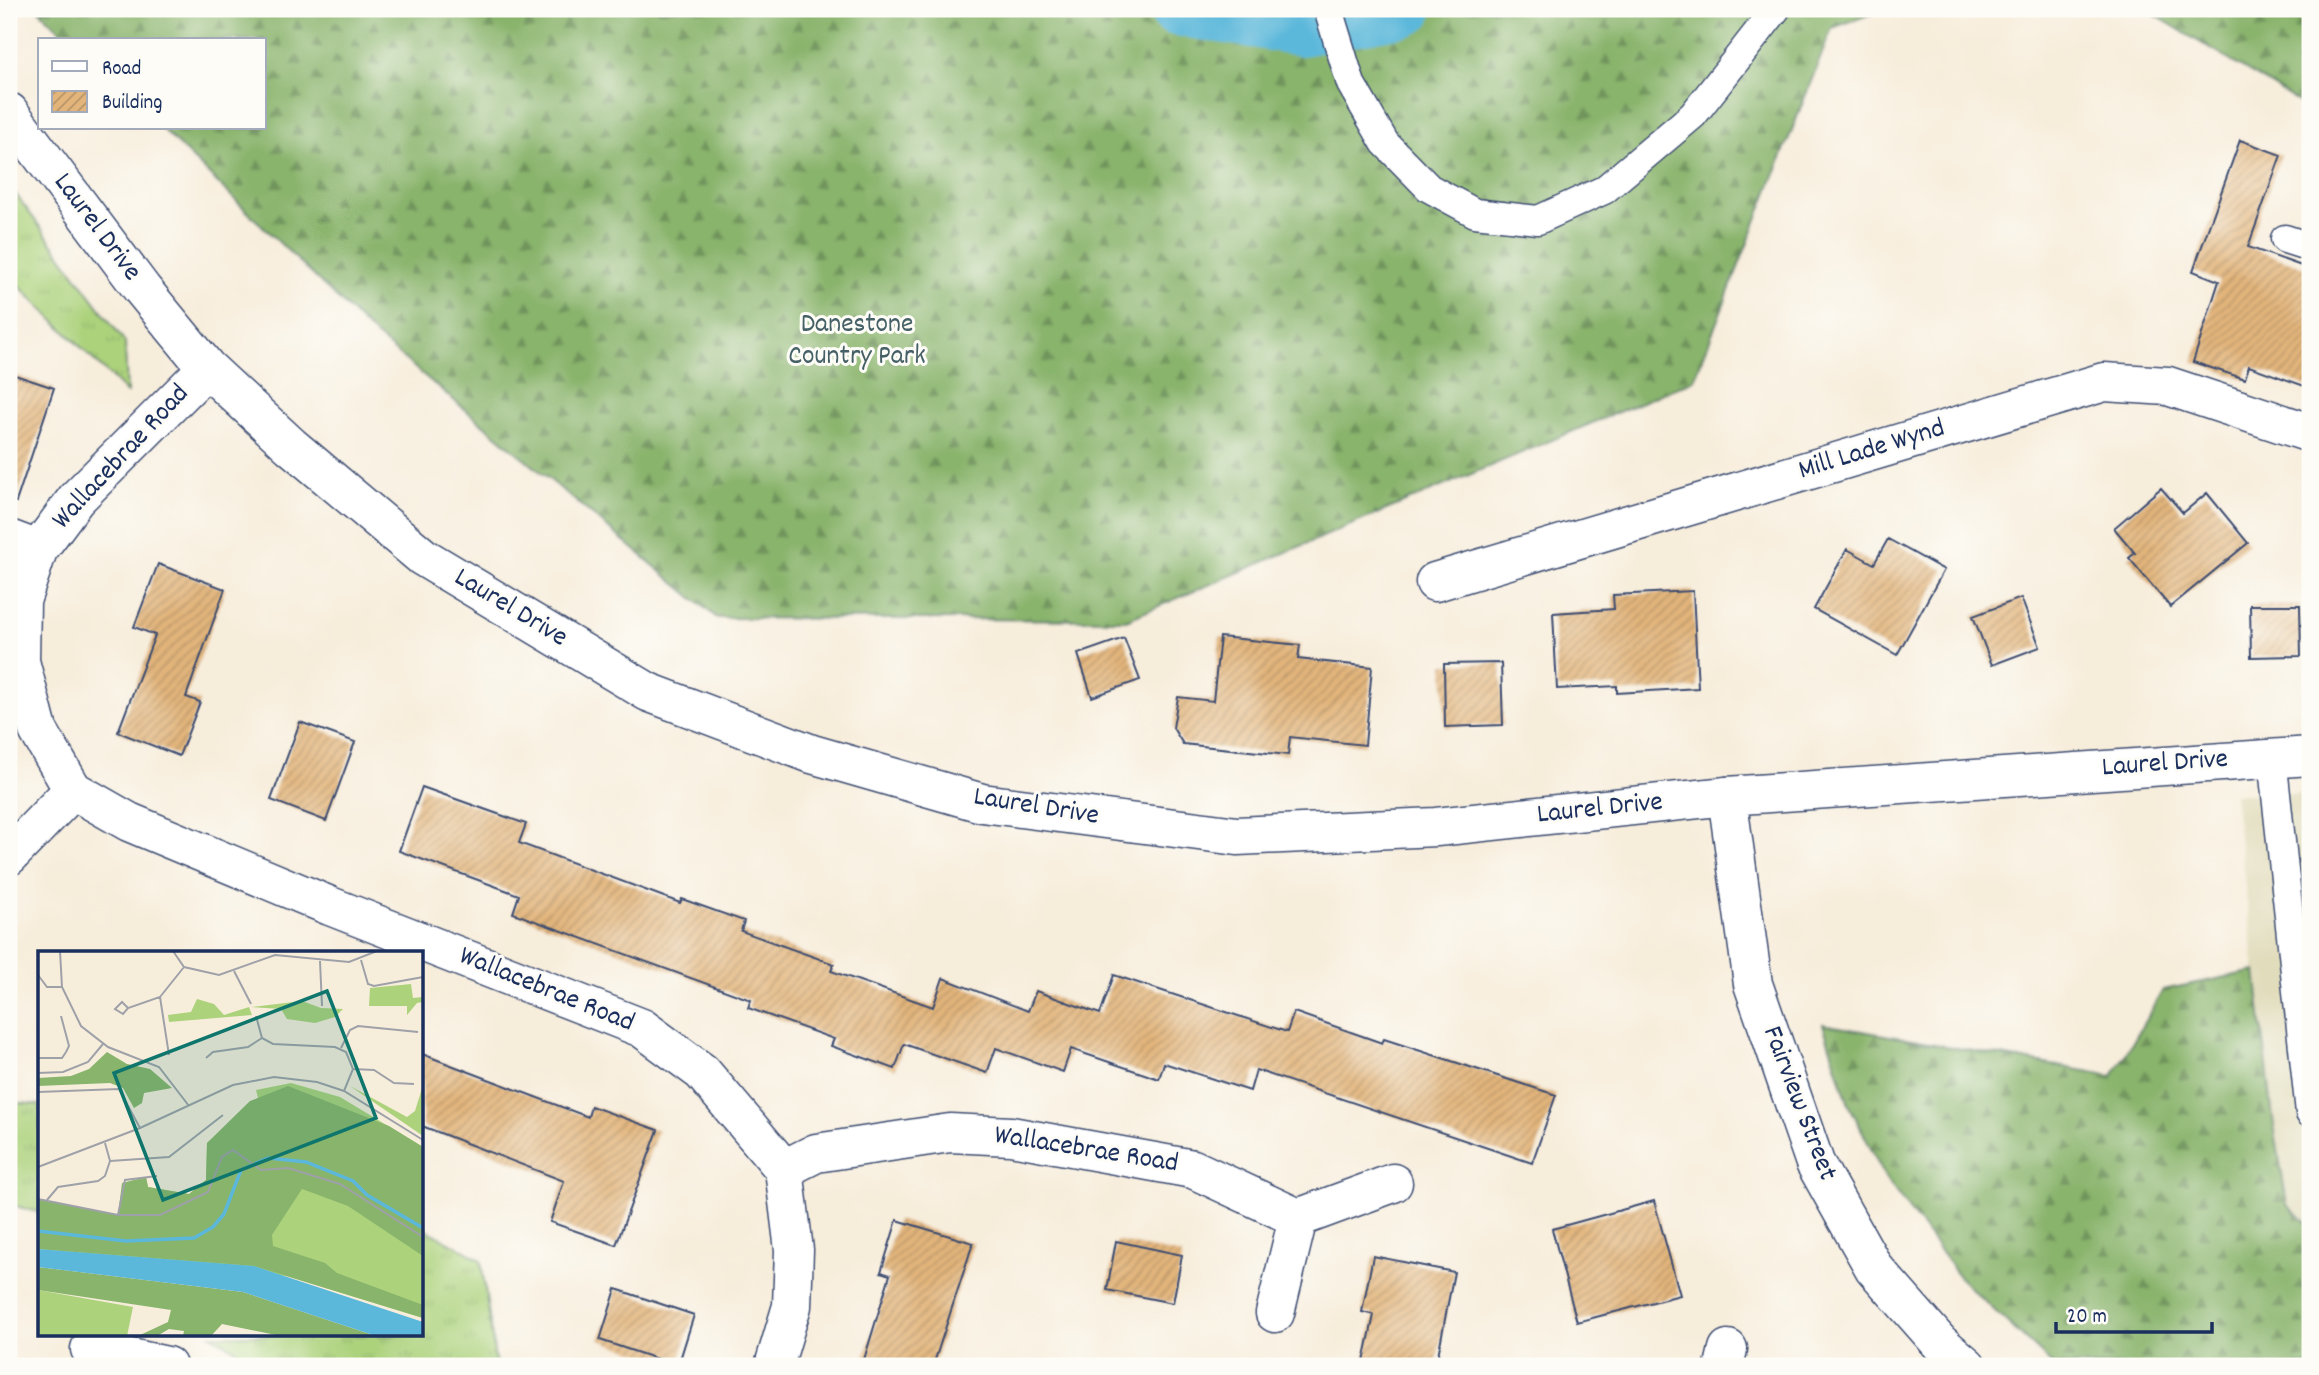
<svg xmlns="http://www.w3.org/2000/svg" width="2319" height="1375" viewBox="0 0 2319 1375" font-family="Dekko,sans-serif">
<style>
.built{fill:#e1dcbb}
.grass{fill:url(#grass-tufts);stroke:#64806d;stroke-width:2}
.forest{fill:url(#forest-firs);stroke:#527265;stroke-width:2}
.lines{fill:none;stroke-linecap:round;stroke-linejoin:round}
.canal{stroke:#5cb8da;stroke-width:54}
.building{fill:url(#building-hatch)}
.lane-casing{stroke:#3c4c71;stroke-width:31}
.street-casing{stroke:#3c4c71;stroke-width:41}
.secondary-casing{stroke:#3c4c71;stroke-width:41}
.lane{stroke:#fff;stroke-width:28}
.street{stroke:#fff;stroke-width:38}
.secondary{stroke:#fff;stroke-width:38}
.labels{text-anchor:middle;dominant-baseline:central;stroke-width:6;stroke-linejoin:round;paint-order:stroke}
.street-label{font-size:28px;fill:#1b2f5e;stroke:#fdfcf7}
.park-label{font-size:28px;fill:#466067;stroke:#fdfcf7}
.inset-river{fill:none;stroke:#5cb8da;stroke-width:3.5}
.inset-road{fill:none;stroke:#9fa1a9;stroke-width:2}
.view{fill:#0f766e;fill-opacity:0.15;stroke:#0f766e;stroke-width:3.5}
.inset-edge{fill:none;stroke:#1b2f5e;stroke-width:3.5}
</style>
<defs>
<pattern id="grass-tufts" width="24" height="20" patternUnits="userSpaceOnUse" patternTransform="scale(1.75)"><rect width="24" height="20" fill="#acd27c"/><path d="M3 7l-1-3M5 7V3M7 7l1-3M15 17l-1-3M17 17v-4M19 17l1-3" fill="none" stroke="#93b56e"/></pattern>
<pattern id="forest-firs" width="22" height="20" patternUnits="userSpaceOnUse" patternTransform="scale(1.75)"><rect width="22" height="20" fill="#89b46c"/><path d="M5 1l3.5 6h-7zM16 11l3.5 6h-7z" fill="#6f935c"/></pattern>
<pattern id="building-hatch" width="6" height="6" patternUnits="userSpaceOnUse" patternTransform="scale(1.75)"><rect width="6" height="6" fill="#e3b57b"/><path d="M-1 1l2-2M0 6l6-6M5 7l2-2" fill="none" stroke="#b79468"/></pattern>
</defs>
<rect width="100%" height="100%" fill="#fdfcf7"/>
<filter id="ink" filterUnits="userSpaceOnUse"><feTurbulence type="fractalNoise" baseFrequency=".0143" numOctaves="2"/><feDisplacementMap in="SourceGraphic" scale="14" xChannelSelector="R" yChannelSelector="G"/><feConvolveMatrix kernelMatrix="1 2 1 2 8 2 1 2 1" color-interpolation-filters="sRGB"/></filter>
<filter id="wash" filterUnits="userSpaceOnUse"><feTurbulence type="fractalNoise" baseFrequency=".00686" numOctaves="4" result="noise"/><feDisplacementMap in="SourceGraphic" scale="28" xChannelSelector="R" yChannelSelector="G"/><feGaussianBlur stdDeviation="1.57" result="paint"/><feColorMatrix in="noise" values="0 0 0 0 0 0 0 0 0 0 0 0 0 0 0 0 0 1.4 0 .05"/><feComposite in="paint" operator="in"/></filter>
<g filter="url(#wash)">
<rect width="100%" height="100%" fill="#f7eddb"/>
<!-- built -->
<path class="built" d="M 2234,794 L 2310,794 L 2310,1226 L 2287,1205 L 2273,1119 Z"/>
<!-- grass -->
<path class="grass" d="M 9,185 L 125,342 L 127,393 L 9,276 Z
M 19,1103 L 40,1105 L 40,1213 L 9,1204 L 9,1107 Z
M 422,1227 L 481,1260 L 496,1366 L 264,1366 L 211,1335 L 422,1335 Z"/>
<!-- forest -->
<path class="forest" d="M 38,9 L 1885,9 L 1832,28 L 1694,380 L 1126,620 L 717,618 L 374,334 L 161,128 L 264,128 L 264,40 L 70,40 Z
M 2145,9 L 2310,9 L 2310,109 Z
M 2256,971 L 2273,1119 L 2287,1205 L 2310,1226 L 2310,1366 L 2054,1366 L 1961,1279 L 1886,1179 L 1848,1102 L 1823,1024 L 2113,1076 L 2163,990 Z"/>
<g class="lines">
<!-- canal -->
<path class="canal" d="M 1176,9 L 1302,29 L 1406,9"/>
</g>
<g id="blocks">
<!-- building -->
<path class="building" d="M 2240,140 L 2281,155 L 2248,247 L 2310,269 L 2310,388 L 2249,366 L 2245,379 L 2193,362 L 2219,281 L 2193,271 Z
M 9,373 L 54,388 L 16,502 L 9,500 Z
M 2161,488 L 2183,513 L 2207,493 L 2248,543 L 2170,607 L 2129,558 L 2135,553 L 2114,528 Z
M 1888,539 L 1944,570 L 1897,655 L 1814,609 L 1847,549 L 1874,564 Z
M 158,564 L 225,589 L 186,697 L 200,702 L 179,756 L 118,732 L 155,635 L 134,627 Z
M 1693,591 L 1698,688 L 1617,693 L 1617,686 L 1557,689 L 1553,613 L 1614,609 L 1613,595 Z
M 2021,598 L 2040,647 L 1992,665 L 1973,616 Z
M 2250,605 L 2300,605 L 2301,656 L 2251,657 Z
M 1220,637 L 1300,645 L 1298,659 L 1372,667 L 1365,745 L 1290,737 L 1288,755 L 1183,744 L 1173,728 L 1178,697 L 1213,701 Z
M 1124,638 L 1140,680 L 1092,697 L 1078,654 Z
M 1501,663 L 1503,725 L 1445,727 L 1444,664 Z
M 300,722 L 355,742 L 326,821 L 271,800 Z
M 422,787 L 526,824 L 519,843 L 680,903 L 682,899 L 744,921 L 741,931 L 834,964 L 831,971 L 933,1007 L 943,978 L 1028,1011 L 1036,991 L 1100,1014 L 1114,975 L 1287,1032 L 1294,1012 L 1382,1043 L 1384,1039 L 1556,1095 L 1532,1163 L 1256,1070 L 1250,1091 L 1164,1063 L 1159,1079 L 1071,1049 L 1063,1072 L 996,1048 L 987,1073 L 904,1044 L 895,1069 L 831,1046 L 834,1039 L 748,1008 L 751,1000 L 513,913 L 519,895 L 399,851 Z
M 422,1054 L 588,1117 L 591,1106 L 658,1130 L 616,1245 L 550,1222 L 564,1181 L 422,1126 Z
M 1654,1201 L 1680,1295 L 1577,1322 L 1552,1229 Z
M 897,1220 L 973,1243 L 933,1366 L 862,1366 L 890,1275 L 881,1272 Z
M 1116,1241 L 1182,1255 L 1173,1303 L 1107,1290 Z
M 1373,1256 L 1454,1272 L 1436,1366 L 1363,1366 L 1374,1315 L 1362,1312 Z
M 616,1289 L 694,1315 L 678,1366 L 600,1340 Z"/>
</g>
</g>
<g filter="url(#ink)">
<use href="#blocks" fill-opacity="0" stroke="#3c4c71" stroke-width="2"/>
<g class="lines">
<!-- lane casing -->
<g class="lane-casing">
<path id="lane" d="M 1328,9 L 1351,84 L 1385,143 L 1429,188 L 1475,213 L 1538,220 L 1604,190 L 1693,115 L 1776,9
M 2285,239 L 2310,247
M 2272,757 L 2310,1113"/>
</g>
<!-- street casing -->
<g class="street-casing">
<path id="street" d="M 9,112 L 142,289 L 207,368 L 291,446 L 423,557 L 648,692 L 812,754 L 982,803 L 1237,836 L 1436,827 L 1727,796
M 207,368 L 76,499 L 38,550 L 21,601 L 20,661 L 38,730 L 73,790 L 129,822 L 330,906 L 642,1028 L 702,1072 L 784,1169 L 794,1250 L 792,1306 L 774,1366
M 9,539 L 38,550
M 1435,582 L 2104,382 L 2168,386 L 2310,433
M 9,856 L 73,790
M 784,1169 L 816,1153 L 950,1133 L 1011,1136 L 1193,1169 L 1298,1218 L 1393,1183
M 1275,1313 L 1298,1218
M 90,1349 L 167,1366
M 1724,1366 L 1728,1349"/>
</g>
<!-- secondary casing -->
<g class="secondary-casing">
<path id="secondary" d="M 1967,1366 L 1940,1343 L 1874,1268 L 1815,1163 L 1753,984 L 1727,796 L 2310,756"/>
</g>
<!-- lane -->
<use href="#lane" class="lane"/>
<!-- street -->
<use href="#street" class="street"/>
<!-- secondary -->
<use href="#secondary" class="secondary"/>
</g>
</g>
<g class="labels">
<!-- street labels -->
<g class="street-label">
<text transform="translate(96 228) rotate(53)">Laurel Drive</text>
<text transform="translate(1872 451) rotate(-17)">Mill Lade Wynd</text>
<text transform="translate(122 458) rotate(-47)">Wallacebrae Road</text>
<text transform="translate(510 609) rotate(31)">Laurel Drive</text>
<text transform="translate(2165 765) rotate(-4)">Laurel Drive</text>
<text transform="translate(1036 808) rotate(9)">Laurel Drive</text>
<text transform="translate(1600 810) rotate(-6)">Laurel Drive</text>
<text transform="translate(546 991) rotate(22)">Wallacebrae Road</text>
<text transform="translate(1798 1104) rotate(69)">Fairview Street</text>
<text transform="translate(1086 1151) rotate(9)">Wallacebrae Road</text>
</g>
<!-- park labels -->
<g class="park-label">
<text x="857" y="326">Danestone<tspan x="857" dy="32">Country Park</tspan></text>
</g>
</g>
<!-- overview -->
<g transform="translate(38 951)">
<rect width="385" height="385" fill="#f7eddb"/>
<path d="M 373,33 L 375,47 L 385,46 L 385,51 L 379,52 L 369,64 L 369,55 L 331,55 L 332,37 ZM 159,48 L 176,53 L 186,64 L 211,56 L 214,64 L 131,71 L 130,64 L 153,61 ZM 264,50 L 283,57 L 305,58 L 297,66 L 277,72 L 249,68 L 243,58 L 213,56 ZM 253,132 L 302,146 L 385,196 L 385,367 L 248,325 L 0,298 L 80,264 L 108,226 L 110,236 L 151,243 L 168,229 L 169,192 L 220,147 L 218,139 ZM 385,134 L 385,185 L 312,135 L 369,166 L 377,160 ZM 0,339 L 95,356 L 89,385 L 0,385 Z" fill="#acd27c"/>
<path d="M 69,101 L 89,113 L 112,118 L 134,137 L 106,142 L 104,152 L 96,157 L 85,137 L 72,132 L 0,135 L 0,127 L 33,125 L 51,118 ZM 250,135 L 351,175 L 385,196 L 385,305 L 310,255 L 264,238 L 234,284 L 235,295 L 287,312 L 299,322 L 385,354 L 385,367 L 216,315 L 0,298 L 0,248 L 80,264 L 84,232 L 108,226 L 110,236 L 151,243 L 168,229 L 169,192 L 212,150 ZM 0,316 L 205,341 L 338,385 L 243,385 L 184,373 L 173,385 L 145,385 L 146,380 L 131,378 L 119,385 L 100,385 L 130,371 L 133,359 L 0,339 Z" fill="#89b46c"/>
<path d="M 0,298 L 216,315 L 385,371 L 385,385 L 338,385 L 205,341 L 0,316 Z" fill="#5cb8da"/>
<path class="inset-river" d="M 0,280 L 88,290 L 156,287 L 175,276 L 186,263 L 203,219 L 230,207 L 268,211 L 315,230 L 329,244 L 385,277"/>
<path class="inset-road" d="M 22,0 L 24,36 L 43,75 L 70,96 L 121,116 L 151,155M 135,0 L 146,16 L 181,24 L 237,4 L 311,11 L 339,0M 323,9 L 330,33 L 336,35 L 385,26M 282,10 L 284,55M 196,20 L 213,53M 0,24 L 9,36 L 24,36M 122,46 L 131,104M 90,57 L 84,51 L 77,58 L 85,63 L 90,57 L 122,46 L 146,16M 218,65 L 224,87 L 235,93 L 297,96 L 308,101 L 315,118 L 306,140M 303,97 L 312,79 L 320,75 L 380,81M 0,107 L 24,107 L 28,101 L 31,95 L 23,65M 168,107 L 175,101 L 210,96 L 224,87M 315,118 L 336,119 L 356,132 L 376,133M 0,122 L 25,121 L 50,111 L 65,93M 0,141 L 81,138 L 102,177M 72,210 L 131,206 L 185,164M 0,216 L 102,177 L 195,134 L 236,126 L 279,131 L 306,140 L 385,189M 0,248 L 80,264 L 122,264 L 170,241 L 184,206 L 195,199 L 223,219 L 250,217 L 302,233 L 385,286M 9,249 L 20,236 L 60,230 L 67,225 L 72,210 L 67,192M 80,264 L 87,229 L 119,225"/>
<path class="view" d="M 289,40 L 338,167 L 125,249 L 76,122 Z"/>
<rect width="385" height="385" class="inset-edge"/>
</g>
<!-- margin -->
<rect width="2319" height="1375" fill="none" stroke="#fdfcf7" stroke-width="35"/>
<!-- legend -->
<rect x="38" y="38" width="228" height="91" fill="#fdfcf7" stroke="#a3aaba" stroke-width="2"/>
<rect x="52" y="61" width="35" height="10" fill="#ffffff" stroke="#a3aaba" stroke-width="2"/>
<text x="102" y="74" font-size="21" fill="#1b2f5e">Road</text>
<rect x="52" y="91" width="35" height="21" fill="url(#building-hatch)" stroke="#a3aaba" stroke-width="2"/>
<text x="102" y="108" font-size="21" fill="#1b2f5e">Building</text>
<!-- scale -->
<path d="M2056 1322v10h156v-10" fill="none" stroke="#1b2f5e" stroke-width="3.5"/>
<text x="2067" y="1322" font-size="21" fill="#1b2f5e" stroke="#fdfcf7" stroke-width="5" paint-order="stroke">20 m</text>
</svg>
